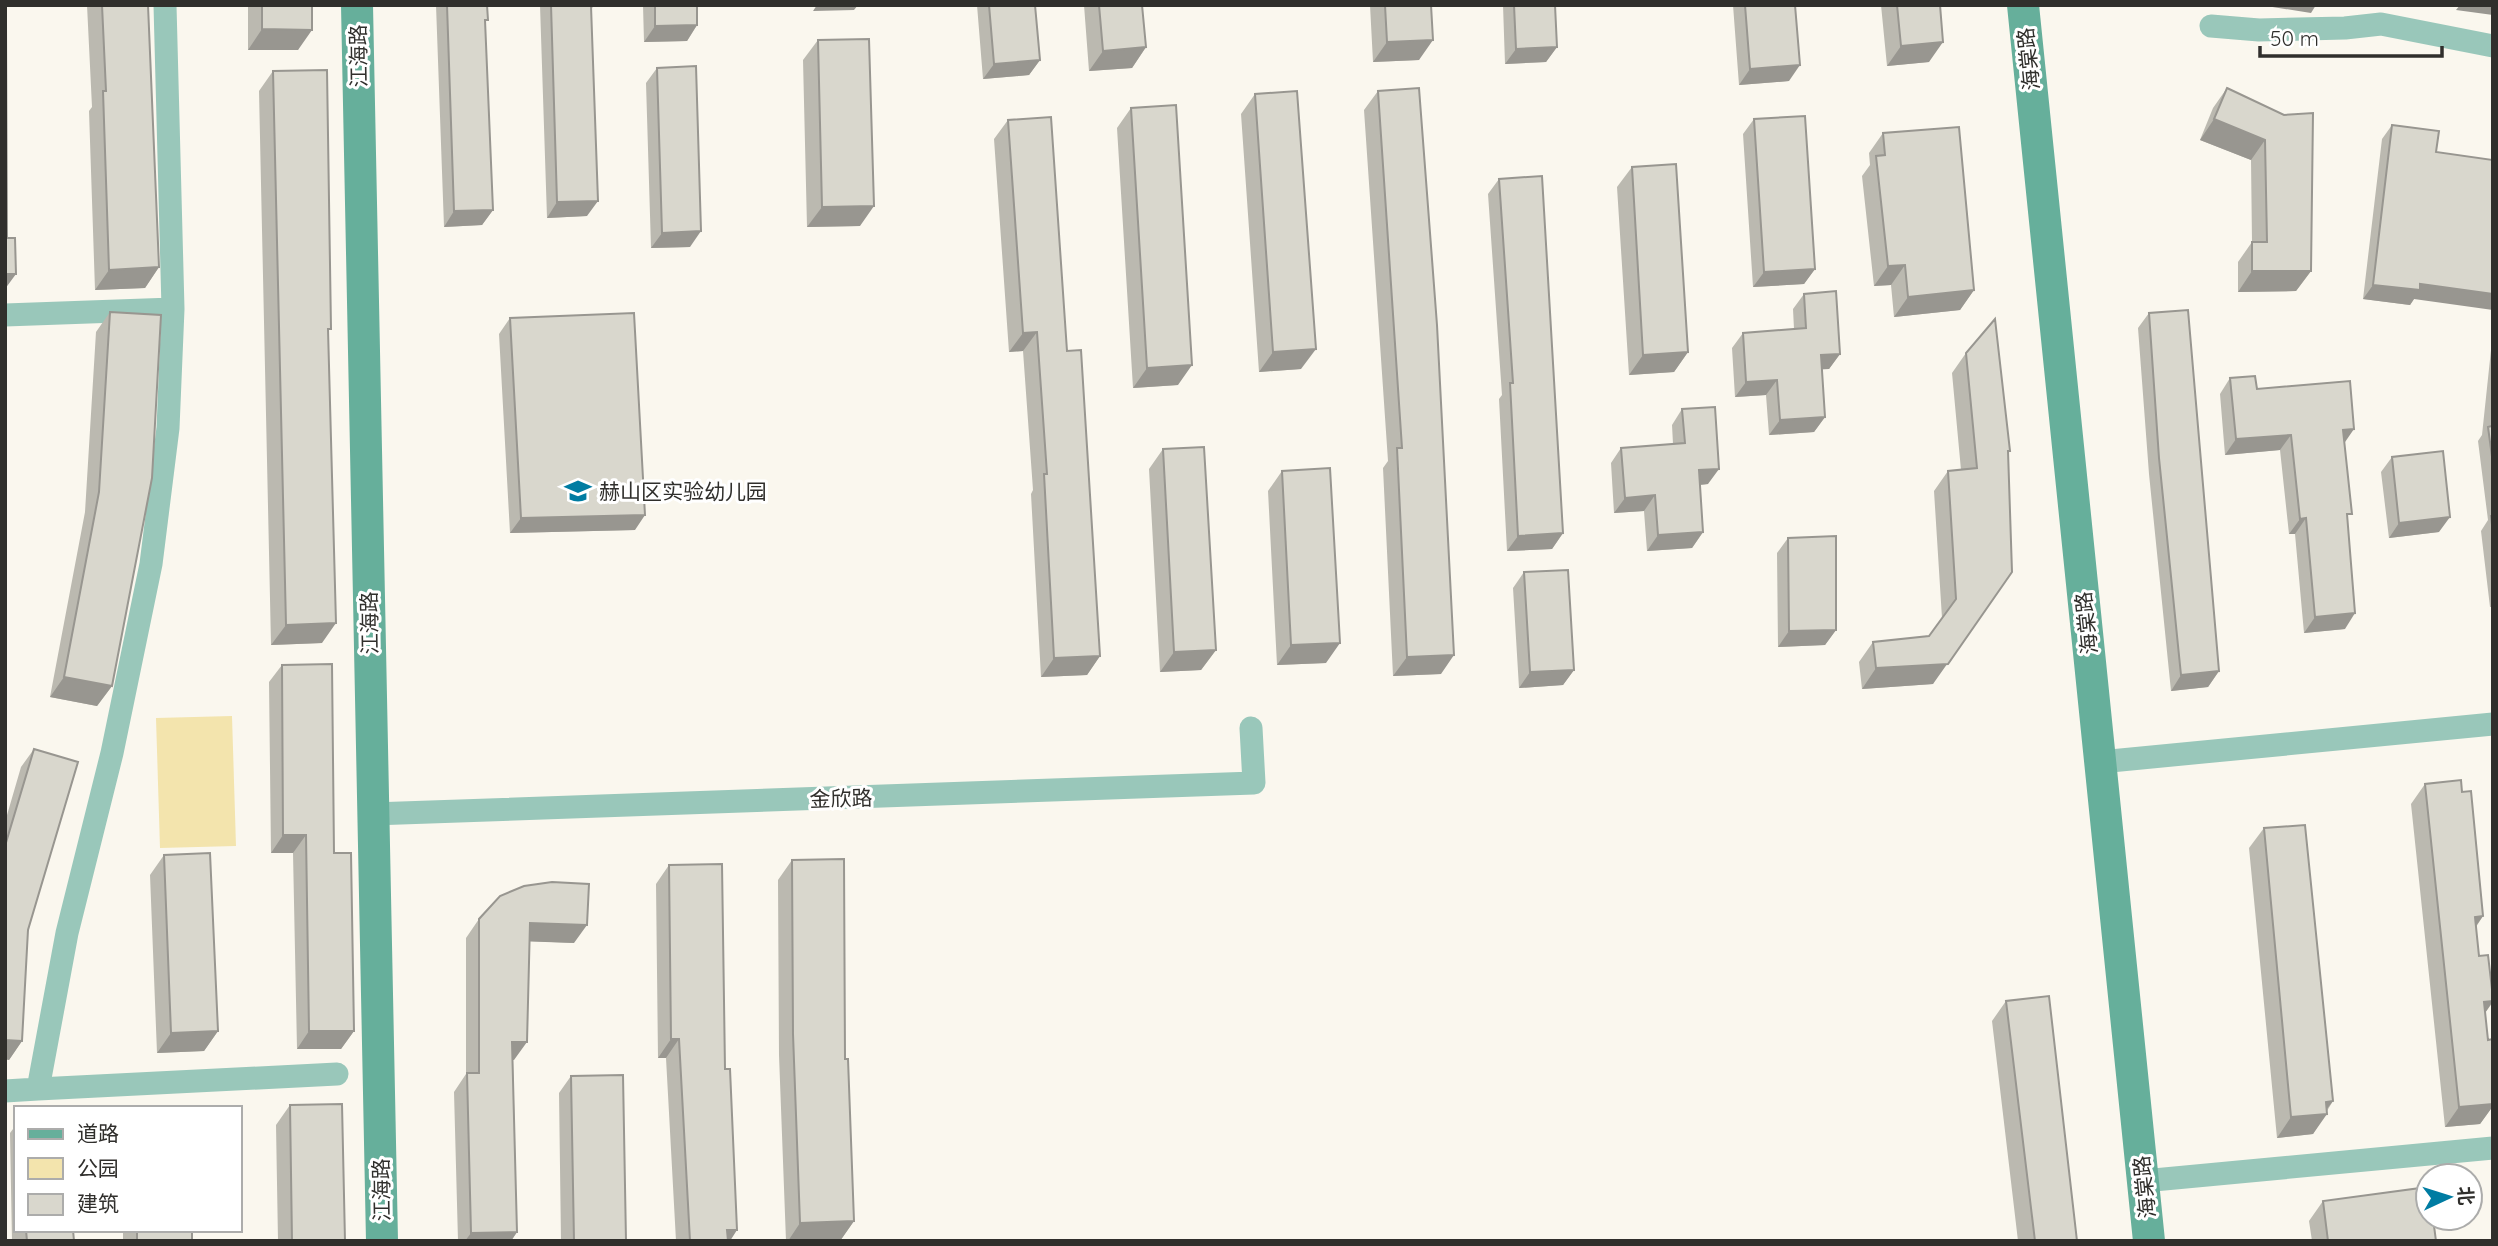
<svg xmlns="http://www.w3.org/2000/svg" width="2498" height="1246" viewBox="0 0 2498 1246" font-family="Quicksand,'Noto Sans SC',sans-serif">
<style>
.green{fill:#f3e4ad}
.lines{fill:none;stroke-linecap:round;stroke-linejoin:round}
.street{stroke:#99c7ba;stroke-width:23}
.secondary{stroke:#66af9b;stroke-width:32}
.wall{fill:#bbb9b0}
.shaded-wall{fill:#989690}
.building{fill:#d9d7cd;stroke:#989690;stroke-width:2}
.labels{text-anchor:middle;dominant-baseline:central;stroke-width:6;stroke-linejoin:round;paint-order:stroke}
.street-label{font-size:21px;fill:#302f2c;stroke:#fff}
.poi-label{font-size:21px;fill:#302f2c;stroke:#fff;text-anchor:start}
</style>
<rect width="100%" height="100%" fill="#faf7ee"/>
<!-- green -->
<path class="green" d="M 232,716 L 236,846 L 160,848 L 156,718 Z"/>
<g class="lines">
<!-- street -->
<path class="street" d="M 165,5 L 173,309
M 2211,26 L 2259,30 L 2345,28 L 2381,24 L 2493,46
M 5,315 L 173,309 L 168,428 L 151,564 L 112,753 L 67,933 L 38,1089 L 5,1091
M 2100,762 L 2493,724
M 372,814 L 1254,783 L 1251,728
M 38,1089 L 337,1074
M 2143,1181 L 2493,1148"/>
<!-- secondary -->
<path class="secondary" d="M 357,5 L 382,1241
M 2023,5 L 2149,1241"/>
</g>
<!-- wall -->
<path class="wall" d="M 87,5 L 148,5 L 159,267 L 145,288 L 95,290 L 89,111 L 92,107 Z
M 248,5 L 312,5 L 298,50 L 248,50 Z
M 436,5 L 487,5 L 485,24 L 493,210 L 482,225 L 444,227 Z
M 540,5 L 594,5 L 591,10 L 587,216 L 547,218 Z
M 643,5 L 697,5 L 697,25 L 687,41 L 644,42 Z
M 977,5 L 1035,5 L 1040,60 L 1029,75 L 983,79 Z
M 1084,5 L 1142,5 L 1146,47 L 1132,68 L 1089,71 Z
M 1370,5 L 1431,5 L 1419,60 L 1373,62 Z
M 1503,5 L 1555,5 L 1557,47 L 1546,62 L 1505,64 Z
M 1733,5 L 1795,5 L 1789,81 L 1739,85 Z
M 1881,5 L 1940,5 L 1929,62 L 1887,66 Z
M 818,40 L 860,226 L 807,227 L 803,60 Z
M 657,68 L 690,247 L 651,248 L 646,83 Z
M 273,71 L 328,334 L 322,643 L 271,645 L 259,91 Z
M 2227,88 L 2284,115 L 2311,271 L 2296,291 L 2238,292 L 2238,262 L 2252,242 L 2251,160 L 2200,140 L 2213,108 Z
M 1378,91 L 1441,674 L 1393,676 L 1383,468 L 1388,461 L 1364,110 Z
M 1255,94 L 1301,369 L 1259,372 L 1241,114 Z
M 1131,108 L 1178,385 L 1133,388 L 1117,128 Z
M 1754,119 L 1815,269 L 1804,284 L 1753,287 L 1743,134 Z
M 1008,120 L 1067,351 L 1100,656 L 1087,675 L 1041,677 L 1031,494 L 1033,490 L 1023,351 L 1009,352 L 994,139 Z
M 2392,125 L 2436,152 L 2414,299 L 2410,305 L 2363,299 L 2382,139 Z
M 1883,133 L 1974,290 L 1960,310 L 1894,317 L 1891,285 L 1874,286 L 1862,176 L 1870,165 L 1869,153 Z
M 1632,167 L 1688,352 L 1674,372 L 1629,375 L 1617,187 Z
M 1499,179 L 1563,533 L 1552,549 L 1507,551 L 1499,399 L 1502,395 L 1488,194 Z
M 1804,294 L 1840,354 L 1829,369 L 1822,369 L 1825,417 L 1814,432 L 1769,435 L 1766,395 L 1735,397 L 1732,348 L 1743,333 L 1794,329 L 1793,309 Z
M 110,312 L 112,686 L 97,706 L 50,697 L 85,512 L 96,332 Z
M 2149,313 L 2219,671 L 2208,687 L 2171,691 L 2149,474 L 2138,328 Z
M 510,318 L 635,530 L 510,533 L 499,334 Z
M 2493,331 L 2493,607 L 2490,607 L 2481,531 L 2488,520 L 2478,441 L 2482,435 Z
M 1966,353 L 2010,451 L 2008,454 L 1933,684 L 1862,689 L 1859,662 L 1873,642 L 1929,636 L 1942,618 L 1934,491 L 1948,471 L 1961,470 L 1952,373 Z
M 2230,378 L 2257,389 L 2344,443 L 2347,520 L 2345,629 L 2304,633 L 2295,534 L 2289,534 L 2280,450 L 2225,455 L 2220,394 Z
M 1682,409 L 1708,484 L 1700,485 L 1703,532 L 1692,548 L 1647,551 L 1644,511 L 1614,513 L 1611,463 L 1621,448 L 1673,444 L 1672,425 Z
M 1163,449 L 1216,650 L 1201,670 L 1160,672 L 1149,469 Z
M 2392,457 L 2439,532 L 2389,538 L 2381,472 Z
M 1282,471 L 1326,663 L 1277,665 L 1268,491 Z
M 1788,538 L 1836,630 L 1825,645 L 1778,647 L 1777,553 Z
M 1524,572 L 1574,670 L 1563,685 L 1519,688 L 1513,588 Z
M 282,665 L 354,1031 L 341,1049 L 297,1049 L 293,853 L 271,853 L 269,682 Z
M 34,749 L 28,930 L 22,1041 L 9,1060 L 5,1059 L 5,822 L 21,767 Z
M 2425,784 L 2462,792 L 2483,916 L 2476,927 L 2479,956 L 2493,1002 L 2485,1013 L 2488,1040 L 2493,1039 L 2493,1106 L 2480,1124 L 2445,1127 L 2411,804 Z
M 2264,828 L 2333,1101 L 2313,1134 L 2277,1138 L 2249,848 Z
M 164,855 L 218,1031 L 204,1051 L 157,1053 L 150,875 Z
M 792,860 L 845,1059 L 854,1221 L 840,1241 L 786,1241 L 779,1055 L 778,880 Z
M 669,865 L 725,1069 L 730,1241 L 676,1241 L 666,1058 L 658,1058 L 656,884 Z
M 479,919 L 574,943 L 529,941 L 514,1060 L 513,1060 L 517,1232 L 511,1241 L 458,1241 L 454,1092 L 466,1074 L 466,938 Z
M 2006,1001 L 2077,1241 L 2018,1241 L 1992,1021 Z
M 571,1076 L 626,1241 L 561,1241 L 559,1093 Z
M 290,1105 L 345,1241 L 278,1241 L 276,1125 Z
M 16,1125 L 16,1230 L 73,1230 L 74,1241 L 12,1241 L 10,1133 Z
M 2323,1201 L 2436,1241 L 2312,1241 L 2309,1221 Z
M 123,1230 L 192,1230 L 192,1241 L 123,1241 Z"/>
<!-- shaded-wall -->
<path class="shaded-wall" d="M 817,5 L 858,5 L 854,10 L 813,11 Z
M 2260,5 L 2316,5 L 2311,13 Z
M 2460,5 L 2493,5 L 2493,15 L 2456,10 Z
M 697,25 L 687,41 L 644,42 L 655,26 Z
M 262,29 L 312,30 L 298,50 L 248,50 Z
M 1433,40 L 1419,60 L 1373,62 L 1387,42 Z
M 1943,42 L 1929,62 L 1887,66 L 1901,46 Z
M 1146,47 L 1132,68 L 1089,71 L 1103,51 Z
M 1557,47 L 1546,62 L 1505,64 L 1516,49 Z
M 1040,60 L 1029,75 L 983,79 L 994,64 Z
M 1800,65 L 1789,81 L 1739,85 L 1750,69 Z
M 2214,119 L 2265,140 L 2251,160 L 2200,140 Z
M 598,201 L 587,216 L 547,218 L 557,202 Z
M 874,206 L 860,226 L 807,227 L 822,207 Z
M 493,210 L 482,225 L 444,227 L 454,211 Z
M 701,231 L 690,247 L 651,248 L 662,233 Z
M 1905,265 L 1891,285 L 1874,286 L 1888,266 Z
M 159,267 L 145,288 L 95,290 L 109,270 Z
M 1815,269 L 1804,284 L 1753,287 L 1764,272 Z
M 2252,271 L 2311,271 L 2296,291 L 2238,292 Z
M 5,274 L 16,274 L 5,289 Z
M 2420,284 L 2493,294 L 2493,310 L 2414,299 L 2410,305 L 2363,299 L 2373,285 Z
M 1974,290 L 1960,310 L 1894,317 L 1908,297 Z
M 1037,332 L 1023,351 L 1009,352 L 1023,333 Z
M 1316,349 L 1301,369 L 1259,372 L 1273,352 Z
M 1688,352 L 1674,372 L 1629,375 L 1643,355 Z
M 1840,354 L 1829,369 L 1810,370 L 1821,355 Z
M 1192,365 L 1178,385 L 1133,388 L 1147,368 Z
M 1777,380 L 1766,395 L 1735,397 L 1746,382 Z
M 1825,417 L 1814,432 L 1769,435 L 1780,420 Z
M 2354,429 L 2343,445 L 2343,430 Z
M 2291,435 L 2280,450 L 2225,455 L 2236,439 Z
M 1719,469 L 1708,484 L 1688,486 L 1699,470 Z
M 1655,495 L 1644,511 L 1614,513 L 1625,498 Z
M 645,515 L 635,530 L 510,533 L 521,518 Z
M 2450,517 L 2439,532 L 2389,538 L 2399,523 Z
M 2306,518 L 2295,534 L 2289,534 L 2300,519 Z
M 1703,532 L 1692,548 L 1647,551 L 1658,535 Z
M 1563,533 L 1552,549 L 1507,551 L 1518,536 Z
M 1998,592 L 1933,684 L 1862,689 L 1876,668 L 1948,664 Z
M 2355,613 L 2345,629 L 2304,633 L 2315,617 Z
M 336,623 L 322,643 L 271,645 L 286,625 Z
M 1836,630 L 1825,645 L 1778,647 L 1789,631 Z
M 1340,643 L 1326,663 L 1277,665 L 1291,645 Z
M 1216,650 L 1201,670 L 1160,672 L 1174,652 Z
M 1454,655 L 1441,674 L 1393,676 L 1407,657 Z
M 1100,656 L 1087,675 L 1041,677 L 1054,658 Z
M 1574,670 L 1563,685 L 1519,688 L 1530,672 Z
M 2219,671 L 2208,687 L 2171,691 L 2181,675 Z
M 64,677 L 112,686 L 97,706 L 50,697 Z
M 283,835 L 306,835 L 293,853 L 271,853 Z
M 2483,916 L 2469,936 L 2475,917 Z
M 530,923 L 587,925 L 574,943 L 517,941 Z
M 2493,1001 L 2479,1022 L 2484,1002 Z
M 218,1031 L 204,1051 L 157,1053 L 171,1033 Z
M 309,1031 L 354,1031 L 341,1049 L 297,1049 Z
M 671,1039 L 679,1039 L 666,1058 L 658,1058 Z
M 5,1040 L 22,1041 L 9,1060 L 5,1059 Z
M 512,1042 L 527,1042 L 514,1060 L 499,1060 Z
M 2333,1101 L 2323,1114 L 2327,1114 L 2313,1134 L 2277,1138 L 2291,1117 L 2326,1102 Z
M 2493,1104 L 2493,1106 L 2480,1124 L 2445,1127 L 2459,1107 Z
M 854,1221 L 840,1241 L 788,1241 L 800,1223 Z
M 727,1230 L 737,1230 L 730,1241 L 720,1241 Z
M 517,1232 L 511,1241 L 465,1241 L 471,1233 Z"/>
<!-- building -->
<path class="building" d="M 102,5 L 148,5 L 159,267 L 109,270 L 103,91 L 106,91 Z
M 262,5 L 312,5 L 312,30 L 262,29 Z
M 447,5 L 487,5 L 488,20 L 485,20 L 493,210 L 454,211 Z
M 551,5 L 594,5 L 591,6 L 598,201 L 557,202 Z
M 655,5 L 697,5 L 697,25 L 655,26 Z
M 989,5 L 1035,5 L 1040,60 L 994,64 Z
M 1099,5 L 1142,5 L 1146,47 L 1103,51 Z
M 1385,5 L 1431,5 L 1433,40 L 1387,42 Z
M 1514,5 L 1555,5 L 1557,47 L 1516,49 Z
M 1745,5 L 1795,5 L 1800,65 L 1750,69 Z
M 1897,5 L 1940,5 L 1943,42 L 1901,46 Z
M 5,23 L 6,23 L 7,238 L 15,238 L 16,274 L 5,274 Z
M 869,39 L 874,206 L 822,207 L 818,40 Z
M 696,66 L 701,231 L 662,233 L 657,68 Z
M 327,70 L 331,329 L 328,329 L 336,623 L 286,625 L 273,71 Z
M 1419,88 L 1437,325 L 1454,655 L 1407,657 L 1397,448 L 1402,448 L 1378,91 Z
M 2227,88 L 2284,115 L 2313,113 L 2311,271 L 2252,271 L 2252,242 L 2267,242 L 2265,140 L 2214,119 Z
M 1297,91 L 1316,349 L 1273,352 L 1255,94 Z
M 1176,105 L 1192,365 L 1147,368 L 1131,108 Z
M 1805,116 L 1815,269 L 1764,272 L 1754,119 Z
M 1051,117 L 1067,351 L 1081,350 L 1100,656 L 1054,658 L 1044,474 L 1047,474 L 1037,332 L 1023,333 L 1008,120 Z
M 2392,125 L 2439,131 L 2436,152 L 2493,160 L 2493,294 L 2420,284 L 2420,290 L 2373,285 Z
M 1959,127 L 1974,290 L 1908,297 L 1905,265 L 1888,266 L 1876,156 L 1885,155 L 1883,133 Z
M 1676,164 L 1688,352 L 1643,355 L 1632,167 Z
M 1542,176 L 1563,533 L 1518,536 L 1510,383 L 1513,383 L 1499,179 Z
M 1836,291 L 1840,354 L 1821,355 L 1825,417 L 1780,420 L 1777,380 L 1746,382 L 1743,333 L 1806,328 L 1804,294 Z
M 2188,310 L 2219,671 L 2181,675 L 2159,458 L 2149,313 Z
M 110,312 L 161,315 L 152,478 L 112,686 L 64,677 L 99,492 Z
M 634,313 L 645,515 L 521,518 L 510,318 Z
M 1995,319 L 2010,451 L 2008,451 L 2012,572 L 1948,664 L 1876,668 L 1873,642 L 1929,636 L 1956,599 L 1948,471 L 1977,468 L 1966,353 Z
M 2255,376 L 2257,389 L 2350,381 L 2354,429 L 2343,430 L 2352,514 L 2347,514 L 2355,613 L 2315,617 L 2306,518 L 2300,519 L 2291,435 L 2236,439 L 2230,378 Z
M 1715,407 L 1719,469 L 1699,470 L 1703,532 L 1658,535 L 1655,495 L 1625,498 L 1621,448 L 1685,443 L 1682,409 Z
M 2493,414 L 2493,464 L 2488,427 L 2492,426 Z
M 1204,447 L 1216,650 L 1174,652 L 1163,449 Z
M 2443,451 L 2450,517 L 2399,523 L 2392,457 Z
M 1330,468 L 1340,643 L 1291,645 L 1282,471 Z
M 2491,516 L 2493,516 L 2493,534 Z
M 1836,536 L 1836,630 L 1789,631 L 1788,538 Z
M 1568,570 L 1574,670 L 1530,672 L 1524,572 Z
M 332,664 L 334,853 L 351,853 L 354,1031 L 309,1031 L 306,835 L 283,835 L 282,665 Z
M 34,749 L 78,762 L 28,930 L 22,1041 L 5,1040 L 5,846 Z
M 2461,780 L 2462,792 L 2471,791 L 2483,916 L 2475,917 L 2479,956 L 2488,955 L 2493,998 L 2493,1001 L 2484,1002 L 2488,1040 L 2493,1039 L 2493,1104 L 2459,1107 L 2425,784 Z
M 2305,825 L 2333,1101 L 2326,1102 L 2327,1114 L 2291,1117 L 2264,828 Z
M 210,853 L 218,1031 L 171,1033 L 164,855 Z
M 844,859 L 845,1059 L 848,1059 L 854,1221 L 800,1223 L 793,1034 L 792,860 Z
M 722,864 L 725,1069 L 730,1069 L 737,1230 L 727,1230 L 728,1241 L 690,1241 L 679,1039 L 671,1039 L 669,865 Z
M 552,882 L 589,884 L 587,925 L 530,923 L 527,1042 L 512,1042 L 517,1232 L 471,1233 L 467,1073 L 479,1073 L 479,919 L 500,896 L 524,886 Z
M 2049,996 L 2077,1241 L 2035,1241 L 2006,1001 Z
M 623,1075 L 626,1241 L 574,1241 L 571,1076 Z
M 342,1104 L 345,1241 L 292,1241 L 290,1105 Z
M 2428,1187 L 2428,1218 L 2433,1218 L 2436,1241 L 2328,1241 L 2323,1201 Z
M 26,1230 L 73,1230 L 74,1241 L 27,1241 Z
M 137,1230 L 192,1230 L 192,1241 L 137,1241 Z"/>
<!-- icons -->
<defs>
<g id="school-bare" transform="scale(2.1)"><path d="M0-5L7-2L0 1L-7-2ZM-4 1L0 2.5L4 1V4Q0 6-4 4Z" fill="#007ca2" stroke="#fff" stroke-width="2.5" paint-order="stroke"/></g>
</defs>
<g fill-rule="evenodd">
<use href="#school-bare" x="578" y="491"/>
</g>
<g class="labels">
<!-- street labels -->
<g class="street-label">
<text transform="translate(358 56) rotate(-91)">江海路</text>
<text transform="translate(2028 59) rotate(-96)">海棠路</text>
<text transform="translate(369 623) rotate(-91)">江海路</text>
<text transform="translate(2086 623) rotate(-96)">海棠路</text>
<text transform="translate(841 798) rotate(-2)">金欣路</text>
<text transform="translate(2144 1187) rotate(-96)">海棠路</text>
<text transform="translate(381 1190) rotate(-91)">江海路</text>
</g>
<!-- poi labels -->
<g class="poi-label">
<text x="599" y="491">赫山区实验幼儿园</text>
</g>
</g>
<!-- border -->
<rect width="2498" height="1246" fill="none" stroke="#302f2c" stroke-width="14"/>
<!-- legend -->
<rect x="14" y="1106" width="228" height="126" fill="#ffffff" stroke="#acacab" stroke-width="2"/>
<rect x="28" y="1129" width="35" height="10" fill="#66af9b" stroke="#acacab" stroke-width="2"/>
<text x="77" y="1141" font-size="21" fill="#302f2c">道路</text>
<rect x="28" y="1158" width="35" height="21" fill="#f3e4ad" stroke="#acacab" stroke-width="2"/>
<text x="77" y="1176" font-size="21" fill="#302f2c">公园</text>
<rect x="28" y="1194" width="35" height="21" fill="#d9d7cd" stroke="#acacab" stroke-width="2"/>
<text x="77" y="1211" font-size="21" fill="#302f2c">建筑</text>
<!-- north arrow -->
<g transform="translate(2449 1197) rotate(86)"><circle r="33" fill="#ffffff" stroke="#acacab" stroke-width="2"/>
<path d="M0-5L12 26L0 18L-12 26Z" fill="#007ca2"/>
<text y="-10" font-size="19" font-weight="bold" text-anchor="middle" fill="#302f2c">北</text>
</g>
<!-- scale -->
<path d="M2260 46v10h182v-10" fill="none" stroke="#302f2c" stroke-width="3.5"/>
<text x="2270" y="46" font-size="21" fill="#302f2c" stroke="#ffffff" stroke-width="5" paint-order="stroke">50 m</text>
</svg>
